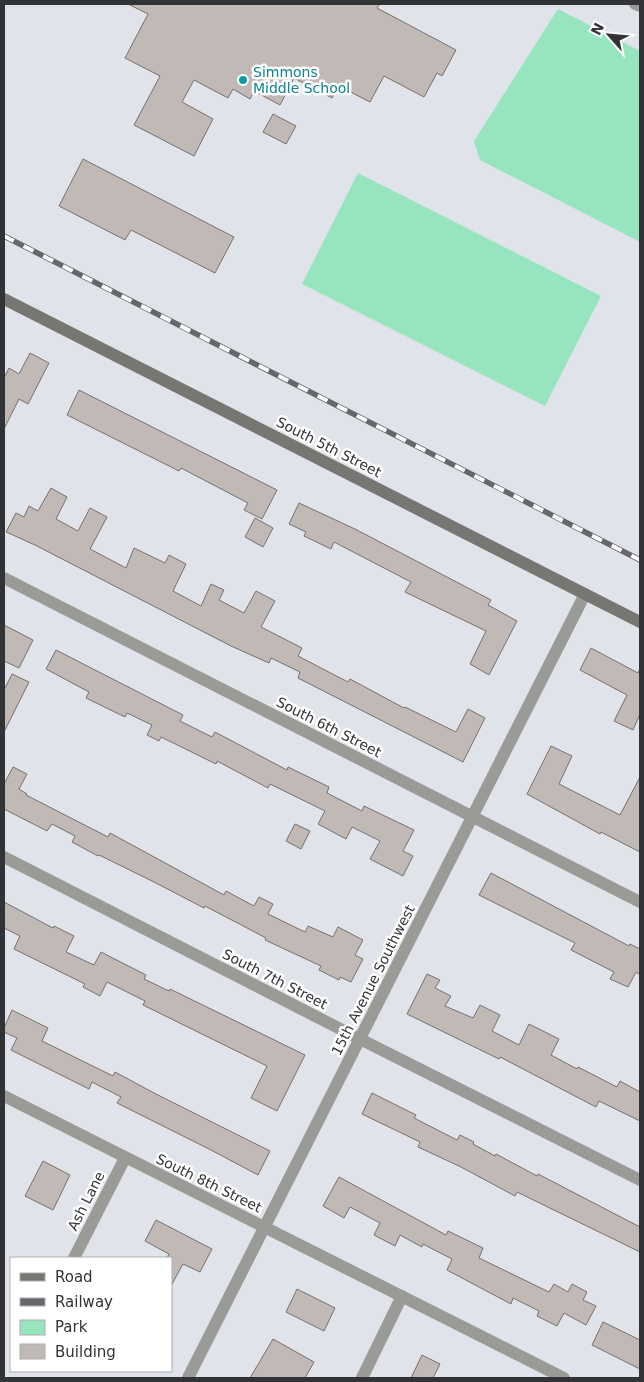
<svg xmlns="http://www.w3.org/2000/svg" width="644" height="1382" viewBox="0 0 644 1382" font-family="'DejaVu Sans',sans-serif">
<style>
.green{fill:#96e5bf}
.building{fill:#c1b9b6;stroke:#77706d}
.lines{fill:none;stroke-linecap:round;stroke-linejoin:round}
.street{stroke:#9a9a97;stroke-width:12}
.secondary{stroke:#787672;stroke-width:12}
.rail-casing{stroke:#65676b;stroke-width:5.5}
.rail{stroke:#fff;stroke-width:4;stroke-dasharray:11;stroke-linecap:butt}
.culture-dot{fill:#0f9aa8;stroke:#fff;stroke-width:2}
.labels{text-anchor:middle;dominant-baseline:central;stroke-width:5;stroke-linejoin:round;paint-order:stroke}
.culture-label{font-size:14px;fill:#0d838f;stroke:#fff;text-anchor:start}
.street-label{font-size:14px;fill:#323336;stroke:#fff}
</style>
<rect width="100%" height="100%" fill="#e0e3ea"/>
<!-- green -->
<path class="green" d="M 558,9 L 640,51 L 640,242 L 480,160 L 474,141 Z
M 358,173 L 601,296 L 545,406 L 302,284 Z"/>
<!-- building -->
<path class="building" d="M 128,4 L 380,4 L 377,8 L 456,50 L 442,76 L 437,73 L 424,97 L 384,76 L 370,102 L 339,86 L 332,98 L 294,78 L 280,105 L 254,91 L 250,99 L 233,89 L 228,98 L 194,80 L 182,102 L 213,119 L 194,156 L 134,125 L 160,76 L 125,58 L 148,14 Z
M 273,114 L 296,126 L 286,144 L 263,132 Z
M 83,159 L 234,237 L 215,273 L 131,230 L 125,240 L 59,206 Z
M 30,353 L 49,363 L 28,404 L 19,399 L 4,429 L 4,378 L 9,368 L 19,374 Z
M 79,390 L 277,490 L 262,519 L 244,510 L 248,503 L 181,468 L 179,471 L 67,415 Z
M 51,488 L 67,497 L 56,519 L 78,531 L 90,508 L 107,517 L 90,549 L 126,568 L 134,548 L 165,563 L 169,555 L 186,564 L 173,591 L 201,606 L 211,584 L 224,590 L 219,600 L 244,613 L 256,591 L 275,601 L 261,627 L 302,648 L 298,656 L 348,682 L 350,679 L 404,708 L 405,707 L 456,732 L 468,709 L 485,718 L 463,762 L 298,678 L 300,672 L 271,658 L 269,663 L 231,646 L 35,545 L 6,532 L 16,513 L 24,517 L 29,506 L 38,511 Z
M 299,503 L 355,529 L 491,600 L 488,605 L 517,621 L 489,675 L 470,664 L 486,631 L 405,592 L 411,582 L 334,542 L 331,549 L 304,536 L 306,532 L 289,524 Z
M 255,518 L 273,528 L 263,547 L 245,537 Z
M 4,625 L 33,640 L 19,668 L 4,661 Z
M 591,648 L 638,673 L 640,668 L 640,714 L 633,730 L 614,721 L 627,695 L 580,670 Z
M 56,650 L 183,715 L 180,721 L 212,737 L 215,732 L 287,770 L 288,767 L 329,787 L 327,793 L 362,811 L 364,806 L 414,830 L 403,851 L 413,856 L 403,876 L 370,859 L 380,841 L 352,827 L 346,839 L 318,824 L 325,811 L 270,784 L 268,788 L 217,761 L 216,764 L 161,737 L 159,741 L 147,735 L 152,725 L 127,713 L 125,717 L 86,698 L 89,692 L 46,669 Z
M 12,674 L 29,682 L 4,732 L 4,690 Z
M 551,746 L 572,756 L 559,784 L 620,815 L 640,777 L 640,852 L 601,832 L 600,834 L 527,794 Z
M 13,767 L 27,774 L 19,789 L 27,794 L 26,795 L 108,837 L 110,833 L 224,895 L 226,891 L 254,906 L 259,897 L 273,904 L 268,914 L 305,932 L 308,926 L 333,937 L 338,927 L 363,940 L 355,955 L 363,959 L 351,982 L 340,977 L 339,980 L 319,970 L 321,966 L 265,940 L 266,938 L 205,906 L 204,908 L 154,882 L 99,855 L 98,856 L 72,842 L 75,836 L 52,824 L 47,831 L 4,809 L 4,784 Z
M 295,824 L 310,831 L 301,849 L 286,841 Z
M 491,873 L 629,946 L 630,944 L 640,949 L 640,975 L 636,972 L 628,987 L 610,979 L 614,972 L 571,950 L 575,943 L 479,895 Z
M 4,902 L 53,928 L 54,926 L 74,936 L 66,952 L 94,965 L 101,952 L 146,975 L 144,979 L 169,991 L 170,989 L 305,1055 L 277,1111 L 251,1098 L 267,1066 L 143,1005 L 145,1001 L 107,982 L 100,996 L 83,987 L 85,984 L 14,949 L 20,936 L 4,928 Z
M 427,974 L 440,980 L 435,988 L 451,996 L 445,1006 L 473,1018 L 480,1005 L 500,1015 L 492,1031 L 519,1045 L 529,1024 L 559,1039 L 551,1055 L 577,1069 L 578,1067 L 617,1087 L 620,1081 L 640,1092 L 640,1121 L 599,1101 L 596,1107 L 500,1057 L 499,1059 L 407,1014 Z
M 12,1010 L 48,1028 L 42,1041 L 113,1076 L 115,1072 L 156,1094 L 270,1151 L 258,1175 L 211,1150 L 117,1103 L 121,1097 L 92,1082 L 89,1089 L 11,1050 L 17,1038 L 4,1032 L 4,1028 Z
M 372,1093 L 416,1115 L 414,1118 L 457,1140 L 460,1135 L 474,1142 L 473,1144 L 495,1156 L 496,1154 L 537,1176 L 538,1174 L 640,1227 L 640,1252 L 517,1192 L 515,1196 L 461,1167 L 418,1147 L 420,1142 L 362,1114 Z
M 43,1161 L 70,1175 L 53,1210 L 25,1196 Z
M 339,1177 L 446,1235 L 448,1231 L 483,1248 L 479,1258 L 549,1292 L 554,1284 L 568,1292 L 572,1284 L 587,1292 L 583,1300 L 596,1306 L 586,1325 L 564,1313 L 557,1326 L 537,1316 L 539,1311 L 513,1298 L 511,1304 L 447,1270 L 452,1259 L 423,1244 L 422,1247 L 400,1235 L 395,1246 L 374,1235 L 380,1223 L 350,1207 L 344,1218 L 323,1206 Z
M 156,1220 L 212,1249 L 200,1272 L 183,1264 L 171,1286 L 171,1258 L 167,1258 L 169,1254 L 145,1241 Z
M 297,1289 L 335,1308 L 324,1331 L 286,1312 Z
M 603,1322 L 640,1340 L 640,1369 L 592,1345 Z
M 273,1339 L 314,1362 L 305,1378 L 250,1378 Z
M 422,1355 L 440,1364 L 433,1378 L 411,1378 Z"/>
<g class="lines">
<!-- street -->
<path class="street" d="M 635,4 L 640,6
M 4,578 L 640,902
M 4,857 L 360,1039 L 640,1180
M 4,1096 L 564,1378
M 74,1258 L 125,1158
M 188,1378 L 585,594
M 362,1378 L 402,1296"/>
<!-- secondary -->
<path class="secondary" d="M 4,299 L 640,622"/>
<!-- rail casing -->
<g class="rail-casing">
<path id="rail" d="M 4,236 L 640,560"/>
</g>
<!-- rail -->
<use href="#rail" class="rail"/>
</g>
<!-- markers -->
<circle class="culture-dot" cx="243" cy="80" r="5"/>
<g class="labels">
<!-- culture labels -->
<g class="culture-label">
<text x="253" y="72">Simmons<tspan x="253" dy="16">Middle School</tspan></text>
</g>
<!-- street labels -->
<g class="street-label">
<text transform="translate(329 447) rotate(27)">South 5th Street</text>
<text transform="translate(329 727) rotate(27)">South 6th Street</text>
<text transform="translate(275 979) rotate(27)">South 7th Street</text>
<text transform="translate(373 980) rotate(-63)">15th Avenue Southwest</text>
<text transform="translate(209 1183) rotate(26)">South 8th Street</text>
<text transform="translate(86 1201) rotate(-63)">Ash Lane</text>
</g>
</g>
<!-- border -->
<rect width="644" height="1382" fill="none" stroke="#323336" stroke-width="10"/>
<!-- legend -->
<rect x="10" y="1257" width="162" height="115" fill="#ffffff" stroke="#adadaf"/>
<rect x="20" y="1273" width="25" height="8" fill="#787672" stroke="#adadaf"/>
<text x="55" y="1282" font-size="15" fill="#323336">Road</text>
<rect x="20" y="1298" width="25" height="8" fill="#65676b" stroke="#adadaf"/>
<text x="55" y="1307" font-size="15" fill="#323336">Railway</text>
<rect x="20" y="1320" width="25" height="15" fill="#96e5bf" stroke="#adadaf"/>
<text x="55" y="1332" font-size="15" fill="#323336">Park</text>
<rect x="20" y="1344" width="25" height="15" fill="#c1b9b6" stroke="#adadaf"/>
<text x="55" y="1357" font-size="15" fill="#323336">Building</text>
<!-- north arrow -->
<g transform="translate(609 35) rotate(297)" stroke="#ffffff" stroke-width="4" paint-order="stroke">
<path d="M0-4L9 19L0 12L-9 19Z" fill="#323336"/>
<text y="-8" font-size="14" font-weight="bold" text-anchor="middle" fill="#323336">N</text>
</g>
</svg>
